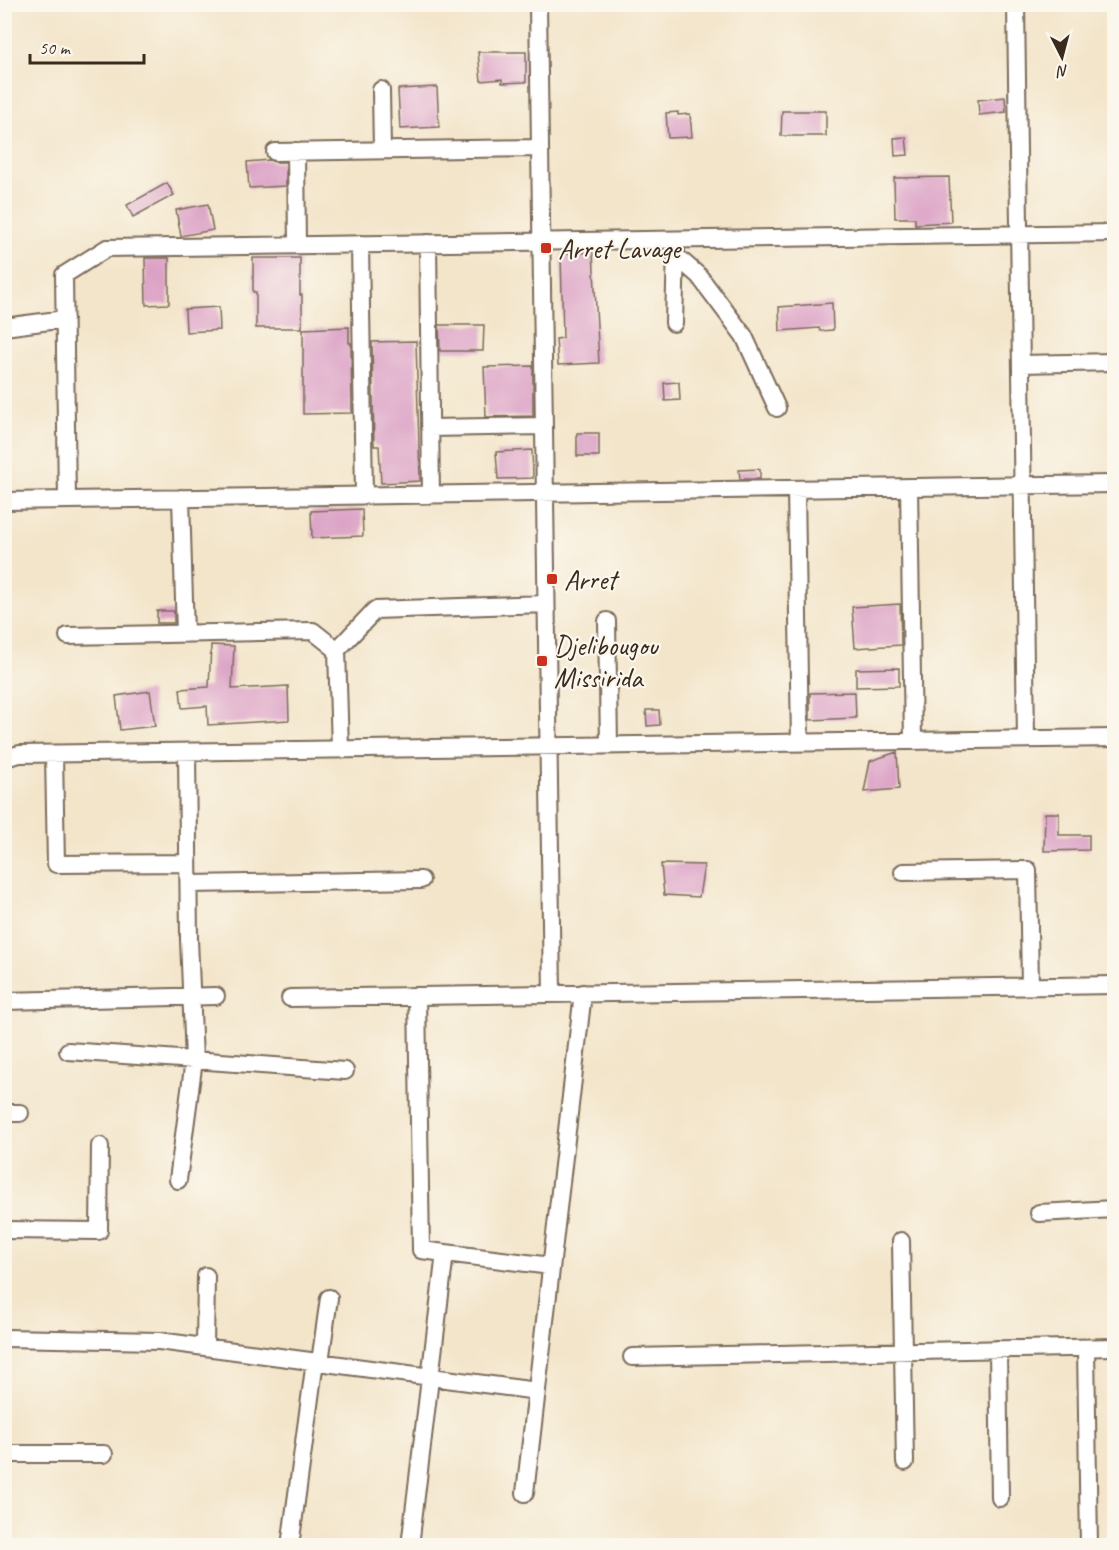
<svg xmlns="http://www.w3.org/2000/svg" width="1119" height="1550" viewBox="0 0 1119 1550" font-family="Caveat,sans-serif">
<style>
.building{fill:#dca2c6}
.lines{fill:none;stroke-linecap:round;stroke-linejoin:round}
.minor-casing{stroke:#7b6b5a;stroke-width:20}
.minor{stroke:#fff;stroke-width:16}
.poi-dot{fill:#c8321e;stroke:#fbf7ec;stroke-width:2}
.labels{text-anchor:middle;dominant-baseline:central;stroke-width:4.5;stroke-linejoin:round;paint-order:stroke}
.poi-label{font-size:28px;fill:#3b2a1e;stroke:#fbf7ec;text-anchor:start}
</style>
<rect width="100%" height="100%" fill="#fbf7ec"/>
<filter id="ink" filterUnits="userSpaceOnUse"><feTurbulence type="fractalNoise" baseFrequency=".0167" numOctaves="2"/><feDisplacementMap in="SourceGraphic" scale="12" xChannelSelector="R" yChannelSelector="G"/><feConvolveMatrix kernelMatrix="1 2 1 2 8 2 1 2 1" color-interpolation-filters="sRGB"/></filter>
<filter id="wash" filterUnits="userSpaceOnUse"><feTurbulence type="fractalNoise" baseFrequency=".008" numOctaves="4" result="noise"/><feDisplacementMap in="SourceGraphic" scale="24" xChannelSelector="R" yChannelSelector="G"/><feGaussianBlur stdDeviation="1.35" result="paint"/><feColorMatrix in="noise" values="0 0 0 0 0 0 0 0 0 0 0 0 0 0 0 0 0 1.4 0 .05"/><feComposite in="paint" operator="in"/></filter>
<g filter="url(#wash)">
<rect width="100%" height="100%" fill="#f3e5ca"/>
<g id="blocks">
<!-- building -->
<path class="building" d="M 478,52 L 526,52 L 526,82 L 502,83 L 502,79 L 481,81 Z
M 437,87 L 439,127 L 400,129 L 398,89 Z
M 1005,97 L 1006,112 L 979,115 L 978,100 Z
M 782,111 L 826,111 L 826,136 L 781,136 Z
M 678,112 L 678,115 L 690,114 L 692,137 L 668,138 L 666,113 Z
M 906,137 L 908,155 L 895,156 L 894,138 Z
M 269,160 L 275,162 L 286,162 L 286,186 L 249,188 L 247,162 Z
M 949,177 L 951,222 L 915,224 L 915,218 L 895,218 L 894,178 Z
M 167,183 L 174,195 L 133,217 L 127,205 Z
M 208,204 L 213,230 L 181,236 L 176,210 Z
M 593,252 L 599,363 L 558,365 L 556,339 L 563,338 L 561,254 Z
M 145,258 L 169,258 L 169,304 L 146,305 Z
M 253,258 L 300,258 L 300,295 L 302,295 L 302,328 L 256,328 L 256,292 L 253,292 Z
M 832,303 L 833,330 L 820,331 L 819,328 L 780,331 L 779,307 Z
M 219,307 L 220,330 L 186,332 L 185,309 Z
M 439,325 L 484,325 L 483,351 L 440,351 Z
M 349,327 L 349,343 L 351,343 L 352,413 L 303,414 L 303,329 Z
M 416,341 L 420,481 L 381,483 L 379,446 L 374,446 L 372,342 Z
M 533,366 L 533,416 L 486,417 L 484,367 Z
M 679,382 L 680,400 L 665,401 L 664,383 Z
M 577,433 L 599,433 L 599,456 L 577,456 Z
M 532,450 L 533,478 L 498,479 L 496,452 Z
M 760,469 L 760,479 L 740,479 L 739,470 Z
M 362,509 L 363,536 L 312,538 L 311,511 Z
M 900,604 L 901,645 L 855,648 L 852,607 Z
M 157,611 L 174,611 L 174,623 L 157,623 Z
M 211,645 L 234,646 L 232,689 L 288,686 L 289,720 L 208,725 L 207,706 L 182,708 L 180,689 L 209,687 Z
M 899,668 L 899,686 L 856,687 L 856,669 Z
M 150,691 L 155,726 L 120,730 L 116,696 Z
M 855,692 L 856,718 L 810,720 L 810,693 Z
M 646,710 L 659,710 L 660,725 L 647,726 Z
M 897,752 L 899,789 L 864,792 L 870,761 Z
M 1045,813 L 1059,813 L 1059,835 L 1089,835 L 1089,850 L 1044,851 Z
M 661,864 L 704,865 L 699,897 L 664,895 Z"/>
</g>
</g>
<g filter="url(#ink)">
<use href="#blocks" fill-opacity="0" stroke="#7b6b5a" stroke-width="1.5"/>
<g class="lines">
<!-- minor casing -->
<g class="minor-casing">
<path id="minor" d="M 538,4 L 552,994
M 1016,4 L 1026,739
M 381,90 L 382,150
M 296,151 L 297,245
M 275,152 L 540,148
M 428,243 L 431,495
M 360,244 L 364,495
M 675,255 L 699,276 L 744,336 L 777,408
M 674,323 L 676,249
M 4,327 L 65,319
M 1021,364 L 1114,362
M 430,428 L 544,426
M 909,487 L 913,741
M 796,489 L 800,743
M 181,498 L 185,634
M 67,500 L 64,275 L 107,248 L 1114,233
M 4,501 L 1114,484
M 607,621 L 609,745
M 68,636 L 313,631 L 337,650
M 340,749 L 337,650 L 375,610 L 546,604
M 54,754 L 56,864 L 188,863
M 4,758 L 20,754 L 1114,738
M 903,872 L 1028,870 L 1030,986
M 189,884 L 421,880
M 417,996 L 421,1250 L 551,1266
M 290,998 L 1114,985
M 4,1001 L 216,996
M 68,1051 L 345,1071
M 4,1113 L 20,1113
M 178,1180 L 194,1060 L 189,939 L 187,752
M 1039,1213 L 1114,1209
M 4,1230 L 99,1231 L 100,1146
M 901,1241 L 905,1462
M 4,1338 L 159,1341 L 537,1391
M 205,1347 L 206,1276
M 1086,1348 L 1089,1546
M 998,1349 L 1000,1498
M 632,1357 L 1114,1347
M 320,1362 L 329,1298
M 4,1454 L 104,1454
M 525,1493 L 583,993
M 290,1546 L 315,1361
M 410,1546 L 445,1253"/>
</g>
<!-- minor -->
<use href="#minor" class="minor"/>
</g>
</g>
<!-- markers -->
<g class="poi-dot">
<rect x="540" y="242" width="12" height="12" rx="3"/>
<rect x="546" y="573" width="12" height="12" rx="3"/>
<rect x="536" y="655" width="12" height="12" rx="3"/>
</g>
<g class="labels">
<!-- poi labels -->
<g class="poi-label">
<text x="558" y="248">Arret Lavage</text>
<text x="564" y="579">Arret</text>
<text x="554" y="645">Djelibougou<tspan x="554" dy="32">Missirida</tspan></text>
</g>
</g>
<!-- margin -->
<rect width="1119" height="1550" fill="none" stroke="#fbf7ec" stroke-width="24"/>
<!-- north arrow -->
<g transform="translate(1062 57) rotate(174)" stroke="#fbf7ec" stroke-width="4.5" paint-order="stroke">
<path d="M0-4.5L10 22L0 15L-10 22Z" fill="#3b2a1e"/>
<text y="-9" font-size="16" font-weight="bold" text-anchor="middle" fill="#3b2a1e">N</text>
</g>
<!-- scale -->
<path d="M30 54v9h114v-9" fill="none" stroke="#3b2a1e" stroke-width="3"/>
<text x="39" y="54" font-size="18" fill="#3b2a1e" stroke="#fbf7ec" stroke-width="4.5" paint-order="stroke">50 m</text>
</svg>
